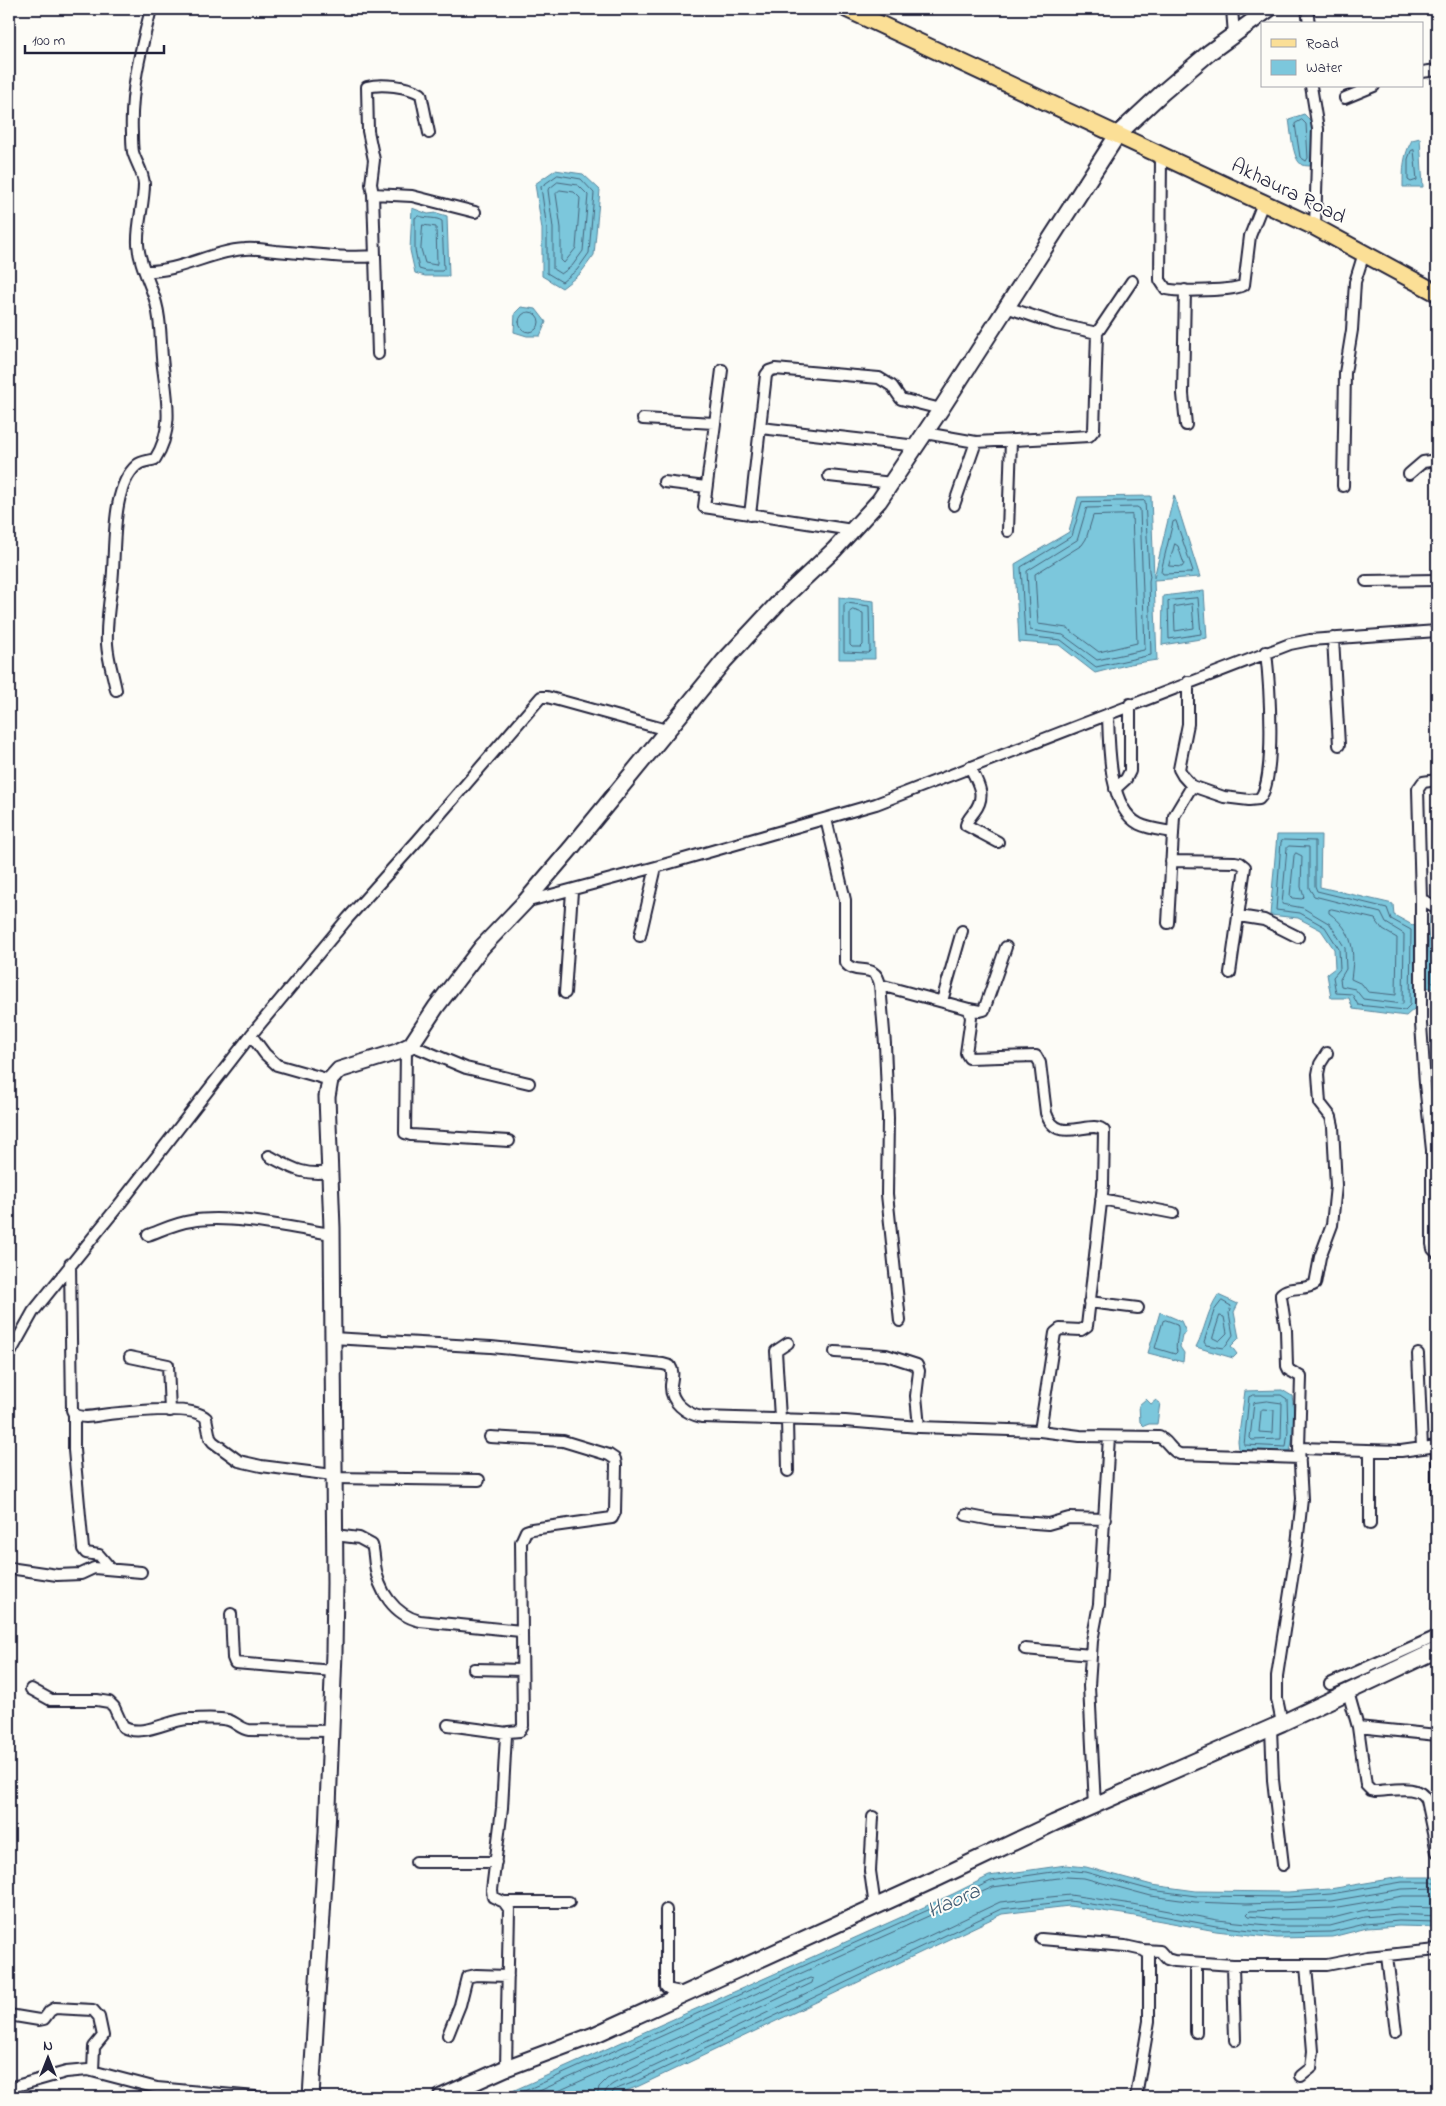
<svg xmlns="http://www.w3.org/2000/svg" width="1446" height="2106" viewBox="0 0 1446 2106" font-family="'Indie Flower',sans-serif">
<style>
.water{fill:#7cc7dc;stroke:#58859c}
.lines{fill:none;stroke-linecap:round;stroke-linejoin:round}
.shore{stroke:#46647b;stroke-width:1}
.street-casing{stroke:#22223b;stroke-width:14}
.secondary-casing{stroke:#22223b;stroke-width:19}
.primary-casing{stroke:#22223b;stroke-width:20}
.street{stroke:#fdfcf7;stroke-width:10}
.secondary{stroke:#fdfcf7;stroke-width:15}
.primary{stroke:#fbdf96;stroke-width:16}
.labels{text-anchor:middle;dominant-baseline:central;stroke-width:4;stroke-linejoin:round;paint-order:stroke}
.street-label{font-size:21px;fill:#22223b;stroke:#fdfcf7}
.water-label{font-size:22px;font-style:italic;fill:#425c73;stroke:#fdfcf7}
</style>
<rect width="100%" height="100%" fill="#fdfcf7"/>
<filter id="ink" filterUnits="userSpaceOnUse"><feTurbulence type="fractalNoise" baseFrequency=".02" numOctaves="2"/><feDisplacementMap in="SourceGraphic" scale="10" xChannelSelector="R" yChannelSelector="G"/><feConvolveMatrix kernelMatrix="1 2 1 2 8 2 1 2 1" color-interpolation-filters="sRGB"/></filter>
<g filter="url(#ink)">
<!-- water -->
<path class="water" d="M 1304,114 L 1311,121 L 1314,166 C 1310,166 1305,166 1302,165 C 1292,159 1291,130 1289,119 Z
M 1420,138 L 1423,187 L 1403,187 C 1403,169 1403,156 1412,140 Z
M 555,170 L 583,174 L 600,190 L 594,255 L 580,274 L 562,288 L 542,276 L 542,229 L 535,184 Z
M 412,208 L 428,214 L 437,213 L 447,216 L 449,276 L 425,276 L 415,273 L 410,250 Z
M 521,307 L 536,309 L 546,322 L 540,336 L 527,336 L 514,332 L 515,313 Z
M 1174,495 L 1200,577 L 1154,580 L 1157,660 L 1130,664 L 1095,673 L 1059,645 L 1019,642 L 1015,564 L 1069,532 L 1078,497 L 1151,496 L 1154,578 Z
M 1204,591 L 1207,638 L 1162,645 L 1163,596 Z
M 839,597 L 874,601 L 875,659 L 839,659 Z
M 1277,835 L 1321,835 L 1320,887 L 1393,904 L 1394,915 L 1416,927 L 1415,1008 L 1406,1016 L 1353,1009 L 1349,998 L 1331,998 L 1327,974 L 1335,968 L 1334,949 L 1321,930 L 1298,918 L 1270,915 Z
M 1430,915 L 1437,915 L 1437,990 L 1426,987 Z
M 1218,1295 L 1238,1304 L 1234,1312 L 1239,1338 L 1231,1346 L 1237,1354 L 1233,1358 L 1196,1347 C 1205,1330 1207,1311 1218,1295 Z
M 1160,1312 L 1181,1321 L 1186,1332 L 1182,1335 L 1180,1347 L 1184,1353 L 1183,1362 L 1148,1353 Z
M 1282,1390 L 1292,1396 C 1295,1409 1294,1439 1290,1451 L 1244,1452 L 1239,1450 L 1238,1441 L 1245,1391 Z
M 1146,1399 L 1151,1404 L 1156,1400 L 1160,1403 L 1157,1424 L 1149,1424 L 1144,1426 L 1140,1422 L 1139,1405 Z
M 1066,1865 L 1086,1867 L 1152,1885 L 1196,1891 L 1288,1892 L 1330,1889 L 1401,1877 L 1437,1877 L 1437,1927 L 1399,1926 L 1367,1928 L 1332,1937 L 1277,1938 L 1216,1931 L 1129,1915 L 1069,1906 L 1002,1914 L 639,2086 L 610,2097 L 499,2097 L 953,1894 L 989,1876 Z"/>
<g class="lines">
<!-- shore -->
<path class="shore" d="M 1302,120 L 1306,124 L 1308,158 L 1306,161 L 1300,157 L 1295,124 Z
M 1414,150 L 1417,180 L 1411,182 L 1408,180 L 1408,159 L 1411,151 Z
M 558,175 L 581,179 L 594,193 L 589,253 L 577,270 L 562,282 L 547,273 L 547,229 L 541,187 Z
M 558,182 L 578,185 L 588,195 L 583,251 L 572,266 L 561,274 L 553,269 L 553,228 L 548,190 Z
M 560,190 L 574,192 L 580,198 L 576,248 L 564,263 L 561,260 L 561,228 L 556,194 Z
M 419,216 C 427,219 436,217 442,221 L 444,269 L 442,271 L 426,271 L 419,269 L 415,250 L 415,218 Z
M 423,225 L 436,227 L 437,263 L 436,265 L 425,263 L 421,249 Z
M519 322a10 10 0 1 1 20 0a10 10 0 1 1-20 0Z
M 1145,501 L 1149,571 L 1150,576 L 1149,581 L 1151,655 L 1096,667 L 1061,640 L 1025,636 L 1021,567 L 1072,536 L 1082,502 Z
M 1087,508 L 1137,507 L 1140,509 L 1145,648 L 1144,650 L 1097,660 L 1063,635 L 1030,630 L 1027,571 L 1077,540 Z
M 1132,515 L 1137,643 L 1099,652 L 1067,628 L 1038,624 L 1035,574 L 1082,545 L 1086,539 L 1093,516 Z
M 1176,521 L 1193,571 L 1190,573 L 1163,574 L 1161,571 L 1173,522 Z
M 1175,544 L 1178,546 L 1184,564 L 1182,567 L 1169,566 Z
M 1198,598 L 1201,634 L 1169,639 L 1168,601 Z
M 847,603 L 869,606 L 870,651 L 868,653 L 844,652 L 844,605 Z
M 1192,604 L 1194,628 L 1175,631 L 1174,607 Z
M 853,610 L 863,613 L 863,645 L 861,647 L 852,647 L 850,645 L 850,612 Z
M 1284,840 L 1315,841 L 1315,886 L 1317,891 L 1387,908 L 1391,919 L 1411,930 L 1410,1005 L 1405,1010 L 1358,1005 L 1352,994 L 1336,993 L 1333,977 L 1340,969 L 1339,949 L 1325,927 L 1300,913 L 1276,910 L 1281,842 Z
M 1289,846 L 1309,847 L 1309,888 L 1314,896 L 1381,913 L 1386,923 L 1404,934 L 1403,1004 L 1363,999 L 1355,989 L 1341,986 L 1340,979 L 1346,969 L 1345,948 L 1330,924 L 1303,908 L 1282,904 L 1287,848 Z
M 1296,853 L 1302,856 L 1301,887 L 1304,897 L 1302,899 L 1292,898 L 1290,896 L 1294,856 Z
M 1332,909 L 1375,919 L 1383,930 L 1397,938 L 1396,995 L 1368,992 L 1362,984 L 1351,979 C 1355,952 1354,931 1329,913 L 1329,910 Z
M 1437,920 L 1434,923 L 1431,982 L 1437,985
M 1222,1301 L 1231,1306 L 1229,1313 L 1233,1335 L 1224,1348 L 1206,1345 L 1204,1342 L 1214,1311 Z
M 1220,1316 L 1224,1317 L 1227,1333 L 1219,1341 L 1213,1338 Z
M 1166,1320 L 1177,1324 C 1181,1332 1174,1343 1177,1352 L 1175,1354 L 1155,1348 L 1163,1321 Z
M 1254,1395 L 1281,1395 L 1287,1399 L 1288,1431 L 1286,1447 L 1244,1445 L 1249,1397 Z
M 1267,1401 L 1282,1403 L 1281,1439 L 1252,1440 L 1250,1438 L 1254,1403 Z
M 1263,1409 L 1274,1410 L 1273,1433 L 1259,1432 L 1261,1411 Z
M 1437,1896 L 1403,1896 L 1332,1908 L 1250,1911 L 1247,1914 L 1249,1916 L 1278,1919 L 1329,1919 L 1365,1910 L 1399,1907 L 1437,1908
M 511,2097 L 955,1898 L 991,1881 L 1066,1870 L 1085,1872 L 1151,1890 L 1196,1896 L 1288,1897 L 1331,1894 L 1402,1882 L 1437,1882
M 526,2097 L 993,1887 L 1066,1877 L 1084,1878 L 1151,1896 L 1195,1902 L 1246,1904 L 1331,1901 L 1402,1889 L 1437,1888
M 545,2097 L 810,1978 L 813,1979 L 812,1983 L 607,2079 L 599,2087 L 597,2097
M 604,2097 C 605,2083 623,2080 634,2076 L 1000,1902 L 1070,1895 L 1132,1904 L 1217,1920 L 1278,1926 L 1330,1926 L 1364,1917 L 1398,1914 L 1437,1916
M 610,2097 L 614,2090 L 637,2081 L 1001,1909 L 1070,1901 L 1130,1910 L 1216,1926 L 1277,1933 L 1331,1932 L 1365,1924 L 1399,1921 L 1437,1922"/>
<!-- street casing -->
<g class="street-casing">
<path id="street" d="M 1232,9 L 1234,35
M 1307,9 L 1309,24
M 1422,72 L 1437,70
M 1311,86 L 1318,129 L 1315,227
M 1345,98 L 1374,86
M 1161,156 L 1160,280 L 1166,289 C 1178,292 1234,291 1244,285 L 1250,236 L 1263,203
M 373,194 L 412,196 L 475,212
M 375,256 L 373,194 L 371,184 L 374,160 L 368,131 L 367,87 C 381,83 408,86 421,94 L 429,133
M 145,271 C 180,272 211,251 245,249 C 255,248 266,250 276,251 C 308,253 342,259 375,256 L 378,354
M 1185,290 L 1183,394 L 1186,425
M 1006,307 L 1057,324 L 1097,333
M 722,370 L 704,507 L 852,530
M 643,419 L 714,423
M 761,428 L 917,446
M 925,433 L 976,442 L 1089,436 L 1094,430 L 1097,333 L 1132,281
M 1409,474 L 1423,462 L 1437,460
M 829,476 L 892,483
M 664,482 L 706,487
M 1343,486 L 1345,373 L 1352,330 L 1355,282 L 1364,253
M 954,505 L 976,442
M 750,515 L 766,375 L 769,371 L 775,369 L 879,378 L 892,386 L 901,399 L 941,409
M 1008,531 L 1011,440
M 1366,581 L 1437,580
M 1333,638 L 1339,745
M 1188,682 L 1188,724 L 1179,769 L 1183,776 L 1192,786 L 1224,797 L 1249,800 L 1259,799 C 1277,783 1269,678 1266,652
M 116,690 C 113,674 108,660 107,644 C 106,623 109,604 112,583 C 116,550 110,488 137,465 C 142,461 150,461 155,459 C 174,430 167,399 163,367 C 160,345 162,324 156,303 C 151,284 139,264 138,244 C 137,224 144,204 144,184 C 143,171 136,163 133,152 C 132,146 132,138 132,133 C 130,91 141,49 151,9
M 1108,714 C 1109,743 1108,808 1139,824 C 1149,829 1162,830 1172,832
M 970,767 C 978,783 987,796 974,812 C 971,816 967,820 966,825 L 998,842
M 1437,780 L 1423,782 L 1418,789 L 1421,899 L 1421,1024 L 1425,1084 L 1432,1150 L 1432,1244 L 1433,1249 L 1437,1253
M 1115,789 L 1126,779 L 1130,771 L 1130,704
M 826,819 L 845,900 L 845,962 C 855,977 876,961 880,985 L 885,1044 L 888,1118 L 887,1194 L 900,1321
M 1171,861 L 1235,862 L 1240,863 L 1245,867 L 1230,973
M 1421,899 L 1437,908
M 525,902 L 656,867 L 876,804 L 1290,644 L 1310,640 L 1437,631
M 1239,916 L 1264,920 L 1298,937
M 1168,923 L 1174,816 L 1192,786
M 640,936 L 656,867
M 880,985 L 969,1009 L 971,1018 L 966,1053 L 969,1058 L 1036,1056 L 1040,1063 L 1046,1113 C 1057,1147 1092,1117 1104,1131 L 1103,1185 L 1087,1326 L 1081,1330 L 1060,1329 L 1055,1333 L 1040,1431
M 565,993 L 572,891
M 942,1001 L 962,931
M 969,1009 L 980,1011 L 984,1010 L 1006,947
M 251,1035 L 265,1054 L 277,1065 L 330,1080
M 411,1045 L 466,1068 L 529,1083
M 406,1049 L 405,1133 L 411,1135 L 509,1141
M 269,1156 C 292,1168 303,1176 330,1172
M 1101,1199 L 1173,1213
M 148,1235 C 162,1230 176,1223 191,1221 C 231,1214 292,1228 332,1234
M 70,1264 L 72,1410 L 74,1414 C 83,1420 98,1415 109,1414 C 128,1412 193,1404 206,1418 L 210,1438 L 213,1442 L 239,1461 L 261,1466 L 333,1475
M 1089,1302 L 1138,1308
M 332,1338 L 491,1347 L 663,1364 L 670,1366 C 674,1372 672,1377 671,1385 C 670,1402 686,1414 702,1417 L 845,1421 L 919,1427 L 1040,1431 L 1080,1436 L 1159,1437 C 1169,1441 1170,1451 1180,1454 L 1300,1458
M 835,1352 L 886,1355 L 917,1365 L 919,1371 L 916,1396 L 919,1427
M 1418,1354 L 1422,1448
M 9,1355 L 33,1312 L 119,1205 L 251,1035 L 348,918 L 418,840 L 541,697 L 547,697 L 667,730
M 130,1357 L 168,1365 L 170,1411
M 74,1414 L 74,1450 L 83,1549 L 86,1553 L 99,1555 L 111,1569
M 780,1418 L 776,1351 L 788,1343
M 787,1419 L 788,1471
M 490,1437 L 563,1441 L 609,1455 L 615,1459 L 616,1465 L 615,1512 L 612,1518 L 532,1529 L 526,1531 L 521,1542 L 523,1726 L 520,1731 L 508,1732 L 506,1735 L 502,1808 L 492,1890 L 493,1897 L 504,1902 L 509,1909 L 506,2068
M 1437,1447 L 1437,1498
M 1299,1448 L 1401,1451 L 1437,1446
M 333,1478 L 479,1480
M 966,1515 L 992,1520 L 1048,1524 L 1069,1518 L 1105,1519
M 1370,1524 L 1370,1451
M 335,1535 L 359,1538 L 372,1545 C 374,1551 374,1558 375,1565 C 378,1590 394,1615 420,1621 L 521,1631
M 9,1568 L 57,1575 L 81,1574 L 94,1568 L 141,1572
M 231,1614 L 233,1658 L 235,1663 L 334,1671
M 1025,1649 L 1091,1655
M 474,1669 L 522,1670
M 1330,1684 L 1437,1636
M 31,1689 L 51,1700 L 97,1700 L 109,1702 L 114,1707 L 123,1727 C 142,1738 168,1720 188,1719 C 200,1719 216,1717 228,1720 C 236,1722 240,1729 249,1730 L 332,1731
M 1348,1692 L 1358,1727 L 1366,1785 L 1371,1790 L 1375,1791 C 1391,1791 1419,1783 1426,1800 L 1437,1852
M 1282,1723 L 1277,1699 L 1277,1676 L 1296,1553 L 1302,1499 L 1299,1448 L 1301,1377 L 1289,1370 L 1287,1366 L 1286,1330 L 1281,1297 L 1281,1294 C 1290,1285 1305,1291 1315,1284 L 1320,1257 L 1332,1225 L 1336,1186 L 1333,1126 L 1331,1117 L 1320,1103 L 1318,1074 L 1320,1064 L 1327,1053
M 448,1725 L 507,1733
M 1358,1727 L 1437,1735
M 1271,1728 L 1273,1780 L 1283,1865
M 1095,1806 L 1089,1686 L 1092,1641 L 1099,1604 L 1109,1437
M 873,1817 L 870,1871 L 875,1907
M 416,1862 L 496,1862
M 504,1902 L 569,1902
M 666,1910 L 666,1987 L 671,1990 L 685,1993
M 1041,1939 L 1125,1946 L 1143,1950 L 1149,1954 L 1149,2021 L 1136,2097
M 1143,1950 L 1160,1951 L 1167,1959 L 1174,1961 L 1233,1965 L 1327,1965 L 1367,1957 L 1437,1950
M 1387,1956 L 1396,2032
M 1233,1965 L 1235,2040
M 9,2015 L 39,2020 L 44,2019 L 50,2011 L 55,2008 L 93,2010 L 99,2017 L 103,2036 L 94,2047 L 93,2071
M 1196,2032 L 1196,1963
M 448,2035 L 460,2005 L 467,1977 L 476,1975 L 508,1976
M 1301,2076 L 1311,2068 L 1313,2051 L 1306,1965
M 9,2088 L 66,2072 L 88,2070 L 157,2088 L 255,2097"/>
</g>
<!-- secondary casing -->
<g class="secondary-casing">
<path id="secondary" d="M 311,2097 L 327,1832 L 334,1653 L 335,1583 L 332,1228 L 327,1097 L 330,1080 L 339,1070 L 397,1052 L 411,1045 L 436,1007 L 482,947 L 525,902 L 572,847 L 724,661 L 779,602 L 834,550 L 879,501 L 941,409 L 1118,134 L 1162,93 L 1210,52 L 1269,9
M 441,2097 L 506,2068 L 594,2035 L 938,1878 L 1054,1823 L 1282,1723 L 1437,1650"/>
</g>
<!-- primary casing -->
<g class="primary-casing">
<path id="primary" d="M 847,9 L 1315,227 L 1437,293"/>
</g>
<!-- street -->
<use href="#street" class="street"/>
<!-- secondary -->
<use href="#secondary" class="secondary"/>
<!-- primary -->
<use href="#primary" class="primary"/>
</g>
</g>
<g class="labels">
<!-- street labels -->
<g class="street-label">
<text transform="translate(1288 192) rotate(26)">Akhaura Road</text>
</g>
<!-- water labels -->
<g class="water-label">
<text transform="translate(954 1902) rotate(-24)">Haora</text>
</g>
</g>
<!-- margin -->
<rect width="1446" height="2106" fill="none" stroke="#fdfcf7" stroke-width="30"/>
<rect x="15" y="15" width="1416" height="2076" fill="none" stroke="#22223b" stroke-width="2" filter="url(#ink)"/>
<!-- legend -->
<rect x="1261" y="22" width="162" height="65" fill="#fdfcf7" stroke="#a5a5ac"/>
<rect x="1271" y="39" width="25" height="8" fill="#fbdf96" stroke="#a5a5ac"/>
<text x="1306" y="48" font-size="15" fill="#22223b">Road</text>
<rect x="1271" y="60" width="25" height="15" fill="#7cc7dc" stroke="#a5a5ac"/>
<text x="1306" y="72" font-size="15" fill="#22223b">Water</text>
<!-- north arrow -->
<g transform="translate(48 2058)" stroke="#fdfcf7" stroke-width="4" paint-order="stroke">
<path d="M0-4L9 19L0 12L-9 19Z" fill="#22223b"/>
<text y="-8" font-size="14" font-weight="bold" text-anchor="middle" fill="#22223b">N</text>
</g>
<!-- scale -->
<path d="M25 45v8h139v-8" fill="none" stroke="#22223b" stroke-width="2.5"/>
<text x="32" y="45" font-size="15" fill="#22223b" stroke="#fdfcf7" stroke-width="4" paint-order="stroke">100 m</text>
</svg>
